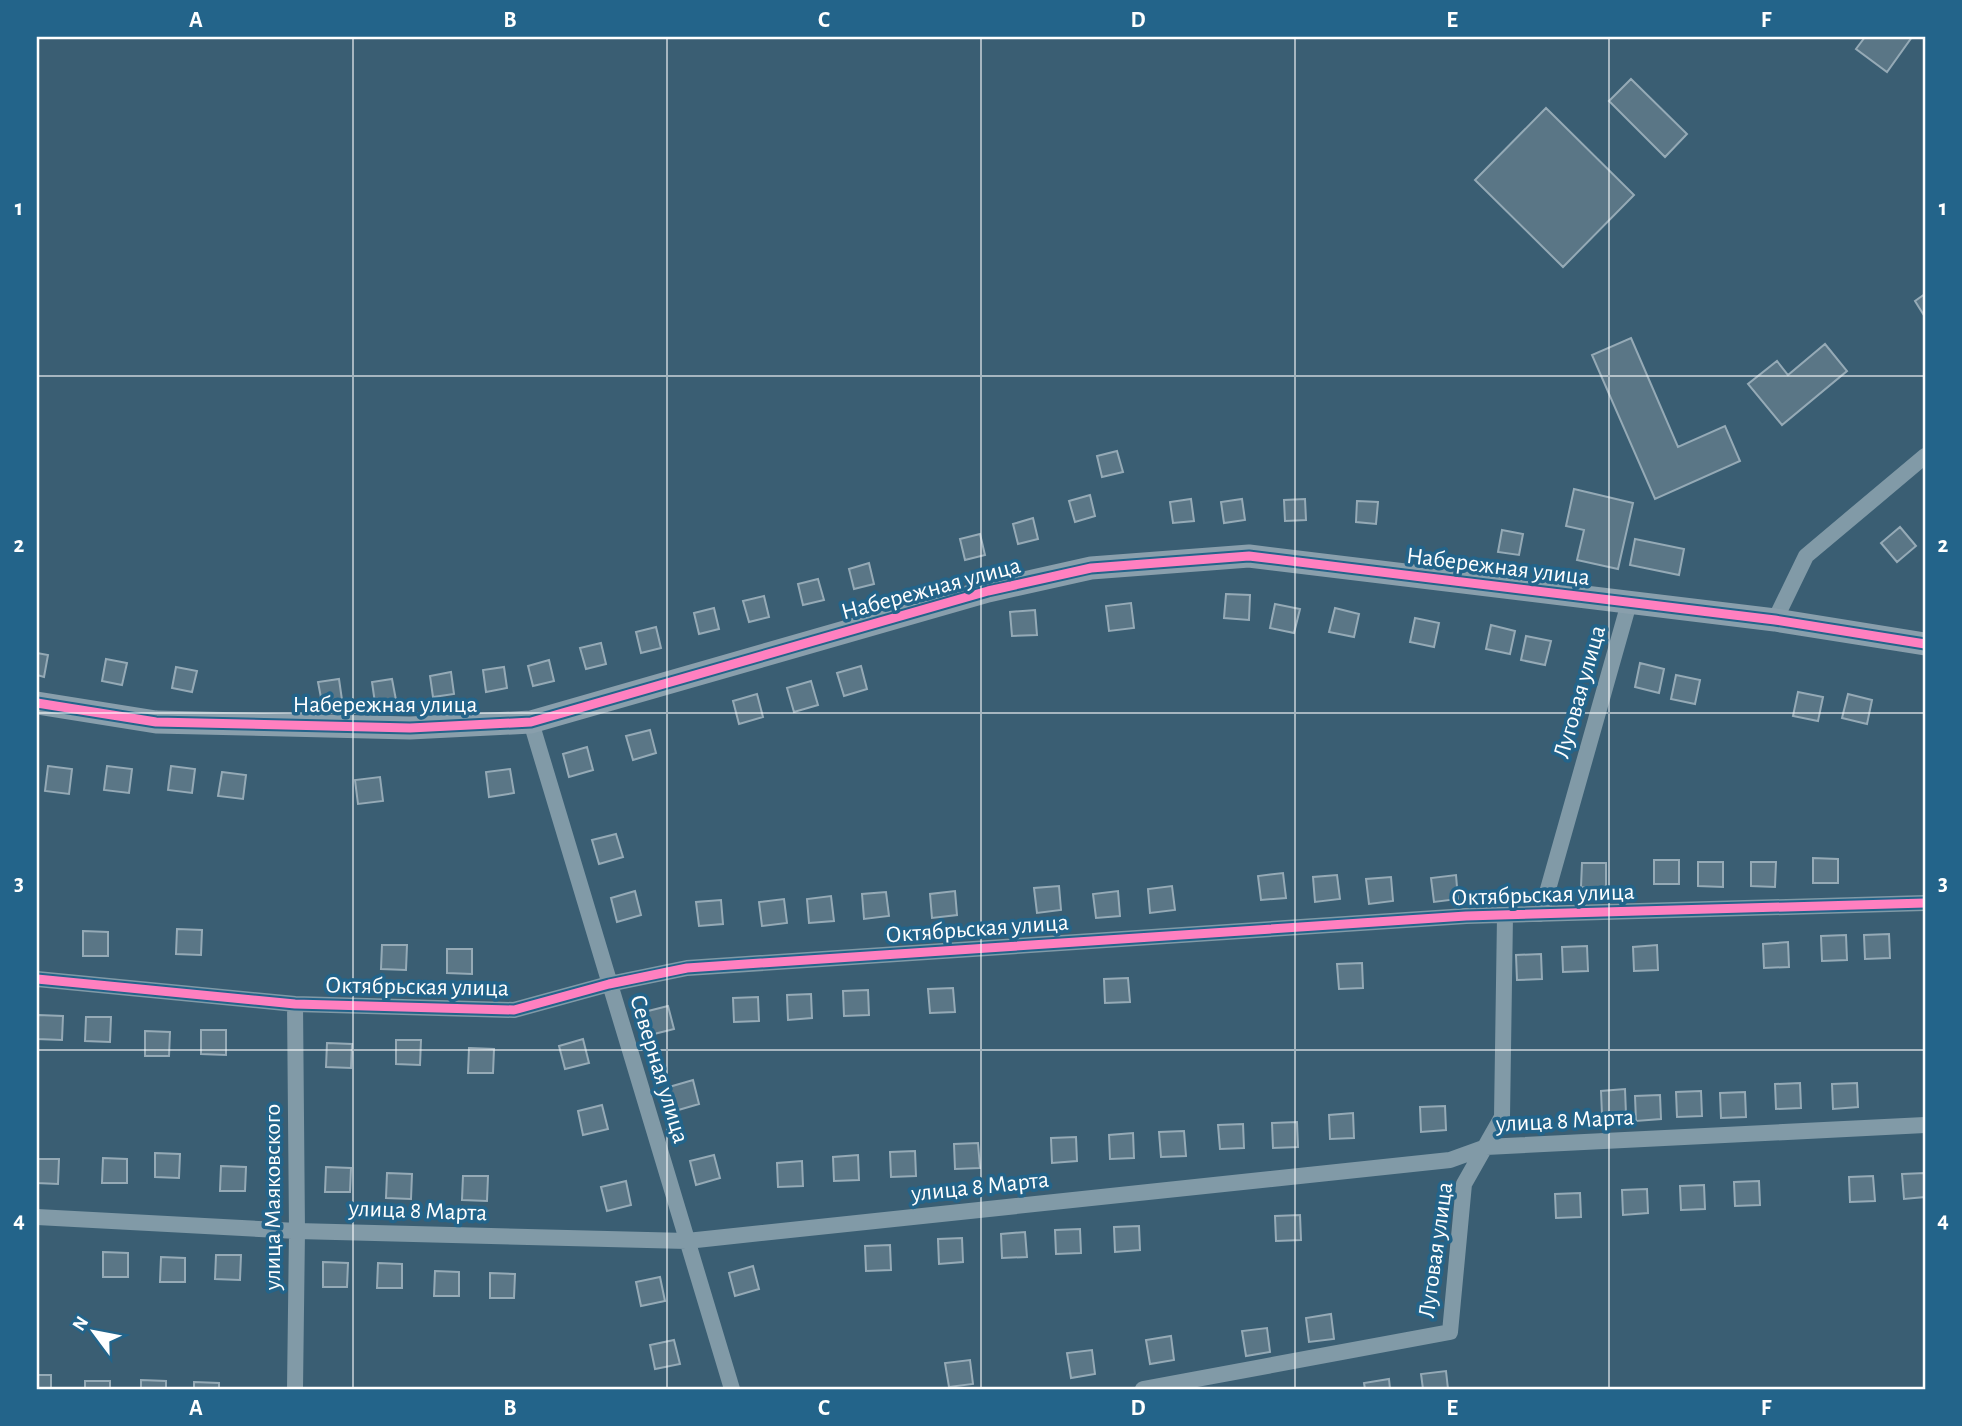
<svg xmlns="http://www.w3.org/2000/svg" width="1962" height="1426" viewBox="0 0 1962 1426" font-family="'Alegreya Sans',sans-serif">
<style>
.building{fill:#5a7686;stroke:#95aab6;stroke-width:2}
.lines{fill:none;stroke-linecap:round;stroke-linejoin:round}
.street{stroke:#819aa7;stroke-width:16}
.secondary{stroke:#899fac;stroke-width:23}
.cycleway-casing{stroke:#23648a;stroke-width:13}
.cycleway{stroke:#ff80c0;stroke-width:9}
.grid{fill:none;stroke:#fff;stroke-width:2;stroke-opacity:0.55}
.labels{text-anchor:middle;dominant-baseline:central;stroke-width:7;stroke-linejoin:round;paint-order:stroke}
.street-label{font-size:24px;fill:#fff;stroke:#23648a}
.neatline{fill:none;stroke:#fff;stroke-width:2.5}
.grid-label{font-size:23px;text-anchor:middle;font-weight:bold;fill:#fff}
</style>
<rect width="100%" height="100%" fill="#3a5e73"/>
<!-- building -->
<path class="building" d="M 1865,37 L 1912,37 L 1887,72 L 1856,49 Z
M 1631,79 L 1687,134 L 1665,157 L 1609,101 Z
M 1546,108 L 1634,195 L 1563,267 L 1475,180 Z
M 1925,294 L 1925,317 L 1915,301 Z
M 1631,338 L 1678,447 L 1725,426 L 1740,461 L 1655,499 L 1592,355 Z
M 1825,344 L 1847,371 L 1782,425 L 1748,384 L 1777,361 L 1788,375 Z
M 1117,451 L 1123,472 L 1102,477 L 1097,456 Z
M 1574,489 L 1633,503 L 1618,569 L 1577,560 L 1584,530 L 1566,526 Z
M 1090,495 L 1095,516 L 1075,522 L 1069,501 Z
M 1191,499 L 1194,521 L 1173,523 L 1170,502 Z
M 1242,499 L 1245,520 L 1224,523 L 1221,502 Z
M 1305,499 L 1306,520 L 1285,521 L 1284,500 Z
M 1357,501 L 1378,502 L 1376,524 L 1356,522 Z
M 1033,518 L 1038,539 L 1018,544 L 1013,524 Z
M 1900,527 L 1916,546 L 1897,562 L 1881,543 Z
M 1502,530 L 1523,534 L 1519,555 L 1498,552 Z
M 980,534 L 985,555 L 965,560 L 960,539 Z
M 1635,539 L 1684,549 L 1679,575 L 1630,565 Z
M 869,563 L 874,584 L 854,589 L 849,569 Z
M 818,579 L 824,600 L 803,605 L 798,584 Z
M 1226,594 L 1250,595 L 1249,620 L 1224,618 Z
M 764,596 L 769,617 L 749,622 L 743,601 Z
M 1131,603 L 1134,628 L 1109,631 L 1106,606 Z
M 1275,604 L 1300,609 L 1294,633 L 1270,628 Z
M 714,608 L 719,629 L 699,634 L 694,613 Z
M 1335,608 L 1359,614 L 1354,637 L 1329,632 Z
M 1035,610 L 1037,635 L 1012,636 L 1010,612 Z
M 1415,618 L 1439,623 L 1434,647 L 1410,642 Z
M 1491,625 L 1515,631 L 1510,654 L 1486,649 Z
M 656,627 L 661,648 L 641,653 L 636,632 Z
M 1526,636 L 1551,641 L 1545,665 L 1521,660 Z
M 601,643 L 606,664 L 586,669 L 580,648 Z
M 37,653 L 48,655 L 44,677 L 37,675 Z
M 106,659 L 127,663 L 122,685 L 102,681 Z
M 549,660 L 554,681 L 533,686 L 528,666 Z
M 1640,663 L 1664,669 L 1659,693 L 1635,687 Z
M 861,666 L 867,689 L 844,696 L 837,673 Z
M 176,667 L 197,671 L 192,692 L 172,688 Z
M 504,667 L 507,688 L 486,692 L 483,670 Z
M 451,672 L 454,694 L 433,697 L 430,676 Z
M 1676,675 L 1700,680 L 1695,704 L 1671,699 Z
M 339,679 L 342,700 L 322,703 L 318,682 Z
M 392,679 L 396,700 L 375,703 L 372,682 Z
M 811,681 L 818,705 L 794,712 L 787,688 Z
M 1798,692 L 1823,697 L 1818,721 L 1793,716 Z
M 757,694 L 763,717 L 739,724 L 733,701 Z
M 1848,694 L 1872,700 L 1867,724 L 1842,718 Z
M 650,730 L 656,753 L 633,760 L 626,736 Z
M 587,747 L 593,770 L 569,777 L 563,754 Z
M 48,766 L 72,769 L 69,794 L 45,791 Z
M 107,766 L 132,769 L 129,793 L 104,790 Z
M 171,766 L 195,769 L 192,793 L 168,790 Z
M 510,769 L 514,793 L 489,797 L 486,772 Z
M 222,772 L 246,775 L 243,799 L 218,796 Z
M 380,777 L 383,801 L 358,804 L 355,780 Z
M 616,834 L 623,857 L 599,864 L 592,840 Z
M 1813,858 L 1838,859 L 1838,883 L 1813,883 Z
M 1654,860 L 1679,860 L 1679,884 L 1654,884 Z
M 1698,862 L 1723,862 L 1723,887 L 1698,886 Z
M 1751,862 L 1776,862 L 1775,887 L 1751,886 Z
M 1582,863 L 1606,863 L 1606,888 L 1581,887 Z
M 1283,873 L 1286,898 L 1261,900 L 1258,876 Z
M 1337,875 L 1340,899 L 1315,902 L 1313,877 Z
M 1456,875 L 1458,899 L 1434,902 L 1431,878 Z
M 1391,877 L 1393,901 L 1369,904 L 1366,879 Z
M 1059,886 L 1061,910 L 1037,913 L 1034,888 Z
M 1172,886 L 1175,910 L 1150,913 L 1148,889 Z
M 635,891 L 641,915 L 617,922 L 611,898 Z
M 955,891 L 957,915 L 932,918 L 930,894 Z
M 1118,891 L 1120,916 L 1096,918 L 1093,894 Z
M 886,892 L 889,916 L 864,919 L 862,894 Z
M 831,896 L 834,921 L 809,923 L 807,899 Z
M 784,899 L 787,923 L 762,926 L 759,902 Z
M 721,900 L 723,924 L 699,926 L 696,902 Z
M 177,929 L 202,930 L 201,955 L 176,954 Z
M 83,931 L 108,932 L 108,956 L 83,956 Z
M 1889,934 L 1890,958 L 1865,959 L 1864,935 Z
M 1846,935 L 1847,960 L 1822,961 L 1821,936 Z
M 1788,942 L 1789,967 L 1764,968 L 1763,944 Z
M 382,945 L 407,945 L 406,970 L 381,969 Z
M 1657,945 L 1658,970 L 1634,971 L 1633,947 Z
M 1587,946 L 1588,971 L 1563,972 L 1562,947 Z
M 447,949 L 472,949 L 472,974 L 447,973 Z
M 1541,954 L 1542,979 L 1517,980 L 1516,955 Z
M 1362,963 L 1363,988 L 1339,989 L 1337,964 Z
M 1128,978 L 1130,1002 L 1105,1003 L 1104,979 Z
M 953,988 L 955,1012 L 930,1013 L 928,989 Z
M 868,990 L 869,1015 L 844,1016 L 843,991 Z
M 811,994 L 812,1018 L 788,1020 L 787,995 Z
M 758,997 L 759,1021 L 734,1022 L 733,998 Z
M 668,1006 L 674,1029 L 650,1035 L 644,1012 Z
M 38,1015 L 63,1016 L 62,1040 L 37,1039 Z
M 86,1017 L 111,1017 L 110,1042 L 85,1041 Z
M 201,1030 L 226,1030 L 226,1055 L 201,1054 Z
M 145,1031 L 170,1032 L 169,1056 L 145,1056 Z
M 583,1039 L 589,1063 L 565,1069 L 559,1046 Z
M 396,1040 L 421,1040 L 420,1065 L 396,1064 Z
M 327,1043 L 352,1044 L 351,1068 L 326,1067 Z
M 469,1048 L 494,1049 L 493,1073 L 468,1073 Z
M 693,1080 L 699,1104 L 675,1111 L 669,1087 Z
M 1800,1083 L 1801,1108 L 1776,1109 L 1775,1084 Z
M 1857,1083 L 1858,1107 L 1833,1109 L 1832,1084 Z
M 1625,1089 L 1626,1114 L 1602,1115 L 1601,1091 Z
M 1701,1091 L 1702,1116 L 1677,1117 L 1676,1092 Z
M 1745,1092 L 1746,1117 L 1721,1118 L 1720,1093 Z
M 1660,1095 L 1661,1119 L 1636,1121 L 1635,1096 Z
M 602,1105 L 608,1129 L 583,1135 L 578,1111 Z
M 1445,1106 L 1446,1130 L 1421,1132 L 1420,1107 Z
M 1353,1113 L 1354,1138 L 1330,1139 L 1329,1115 Z
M 1297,1122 L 1298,1147 L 1273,1148 L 1272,1123 Z
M 1243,1124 L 1244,1148 L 1220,1149 L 1218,1125 Z
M 1184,1131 L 1186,1156 L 1161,1157 L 1159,1132 Z
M 1133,1133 L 1134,1158 L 1110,1159 L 1109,1135 Z
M 1076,1137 L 1077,1161 L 1052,1163 L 1051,1138 Z
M 978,1143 L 980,1168 L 955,1169 L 954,1144 Z
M 915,1151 L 916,1176 L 891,1177 L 890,1152 Z
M 155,1153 L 180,1154 L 179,1178 L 155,1177 Z
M 714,1155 L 720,1178 L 696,1185 L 690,1161 Z
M 858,1155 L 859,1180 L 834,1181 L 833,1157 Z
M 103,1158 L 127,1159 L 127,1183 L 102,1183 Z
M 37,1159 L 59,1159 L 58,1184 L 37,1183 Z
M 802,1161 L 803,1186 L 778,1187 L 777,1163 Z
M 221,1166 L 246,1167 L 245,1191 L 220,1191 Z
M 326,1167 L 351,1168 L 350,1192 L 325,1192 Z
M 387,1173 L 412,1174 L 411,1199 L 386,1198 Z
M 1925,1173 L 1925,1197 L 1904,1199 L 1902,1174 Z
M 463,1176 L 488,1176 L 487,1201 L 462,1200 Z
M 1873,1176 L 1875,1201 L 1850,1202 L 1849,1177 Z
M 626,1181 L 631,1205 L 607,1211 L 601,1187 Z
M 1759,1181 L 1760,1205 L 1735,1206 L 1734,1182 Z
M 1704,1185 L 1705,1209 L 1681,1210 L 1680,1186 Z
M 1647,1189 L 1648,1213 L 1623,1215 L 1622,1190 Z
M 1580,1193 L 1581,1217 L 1556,1218 L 1555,1194 Z
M 1300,1215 L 1301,1240 L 1276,1241 L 1275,1216 Z
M 1139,1226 L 1140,1250 L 1115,1252 L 1114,1227 Z
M 1080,1229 L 1081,1253 L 1056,1254 L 1055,1230 Z
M 1025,1232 L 1027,1257 L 1002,1258 L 1001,1234 Z
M 962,1238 L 963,1262 L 939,1264 L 938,1239 Z
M 890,1245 L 891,1270 L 866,1271 L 865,1246 Z
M 103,1252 L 128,1253 L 128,1277 L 103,1277 Z
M 216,1255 L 241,1255 L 240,1280 L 215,1279 Z
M 161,1257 L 185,1258 L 185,1282 L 160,1282 Z
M 323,1262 L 348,1263 L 347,1287 L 323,1287 Z
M 378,1263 L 402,1264 L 402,1288 L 377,1288 Z
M 753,1266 L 759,1289 L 735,1296 L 729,1273 Z
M 435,1271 L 459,1272 L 459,1296 L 434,1296 Z
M 490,1273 L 515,1274 L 514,1298 L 490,1298 Z
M 660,1277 L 665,1301 L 641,1306 L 636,1282 Z
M 1331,1314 L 1334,1339 L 1309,1342 L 1306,1318 Z
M 1267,1328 L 1270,1352 L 1246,1356 L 1242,1331 Z
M 1171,1336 L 1174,1360 L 1150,1364 L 1146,1340 Z
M 674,1340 L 680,1364 L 655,1369 L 650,1345 Z
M 1092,1350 L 1095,1374 L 1071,1378 L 1067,1353 Z
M 970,1360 L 973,1384 L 949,1387 L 945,1363 Z
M 1446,1371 L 1448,1389 L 1423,1389 L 1421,1374 Z
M 37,1375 L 51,1375 L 51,1389 L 37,1389 Z
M 1389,1379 L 1390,1389 L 1365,1389 L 1364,1383 Z
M 141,1380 L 166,1381 L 166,1389 L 141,1389 Z
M 85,1381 L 110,1381 L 110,1389 L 85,1389 Z
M 194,1382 L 219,1383 L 219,1389 L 194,1389 Z"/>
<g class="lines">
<!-- street -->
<path class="street" d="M 1775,620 L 1806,556 L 1925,456
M 531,722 L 732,1389
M 1541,914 L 1629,603
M 37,979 L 295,1004 L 514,1010 L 609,984 L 687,968 L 1466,916 L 1925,903
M 37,1217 L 297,1231 L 687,1241 L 1450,1160 L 1486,1147 L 1925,1125
M 295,1389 L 297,1231 L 295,1004
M 1143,1389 L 1450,1332 L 1464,1184 L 1502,1117 L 1505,916"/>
<!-- secondary -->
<path class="secondary" d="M 37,703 L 156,722 L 410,728 L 531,722 L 988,591 L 1091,568 L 1249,556 L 1775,620 L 1925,644"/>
<!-- cycleway casing -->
<g class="cycleway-casing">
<path id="cycleway" d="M 37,703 L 156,722 L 410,728 L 531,722 L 988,591 L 1091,568 L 1249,556 L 1775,620 L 1925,644
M 37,979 L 295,1004 L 514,1010 L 609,984 L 687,968 L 1466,916 L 1925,903"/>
</g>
<!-- cycleway -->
<use href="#cycleway" class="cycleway"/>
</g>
<!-- grid -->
<path class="grid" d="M 353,37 L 353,1389M 667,37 L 667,1389M 981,37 L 981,1389M 1295,37 L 1295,1389M 1609,37 L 1609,1389M 37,376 L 1925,376M 37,713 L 1925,713M 37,1050 L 1925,1050"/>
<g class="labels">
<!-- street labels -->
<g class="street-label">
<text transform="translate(1498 567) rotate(7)">Набережная улица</text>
<text transform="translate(931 589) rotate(-15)">Набережная улица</text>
<text transform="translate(1580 692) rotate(-74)">Луговая улица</text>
<text x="385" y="705">Набережная улица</text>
<text transform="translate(1543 895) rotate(-2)">Октябрьская улица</text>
<text transform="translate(977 929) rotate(-4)">Октябрьская улица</text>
<text transform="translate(417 987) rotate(1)">Октябрьская улица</text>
<text transform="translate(659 1069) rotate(73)">Северная улица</text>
<text transform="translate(1565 1121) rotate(-3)">улица 8 Марта</text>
<text transform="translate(980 1187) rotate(-6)">улица 8 Марта</text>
<text transform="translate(273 1197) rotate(-90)">улица Маяковского</text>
<text transform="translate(418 1211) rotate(2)">улица 8 Марта</text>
<text transform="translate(1436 1250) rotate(-82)">Луговая улица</text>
</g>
</g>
<!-- border -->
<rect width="1962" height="1426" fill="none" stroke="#23648a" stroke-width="77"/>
<!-- north arrow -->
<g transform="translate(94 1332) rotate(302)" stroke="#23648a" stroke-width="5" paint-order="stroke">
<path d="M0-5L12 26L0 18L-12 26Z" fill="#ffffff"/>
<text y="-10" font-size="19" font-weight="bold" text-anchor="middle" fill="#ffffff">N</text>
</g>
<rect x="38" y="38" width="1886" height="1350" class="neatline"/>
<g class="grid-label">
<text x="196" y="27">A</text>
<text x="510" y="27">B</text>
<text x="824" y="27">C</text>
<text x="1138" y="27">D</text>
<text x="1452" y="27">E</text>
<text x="1766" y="27">F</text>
<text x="19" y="215">1</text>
<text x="1943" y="215">1</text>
<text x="19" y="552">2</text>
<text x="1943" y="552">2</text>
<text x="19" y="890">3</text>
<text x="1943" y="890">3</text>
<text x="19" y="1227">4</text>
<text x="1943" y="1227">4</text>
<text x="196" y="1415">A</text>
<text x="510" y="1415">B</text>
<text x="824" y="1415">C</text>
<text x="1138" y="1415">D</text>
<text x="1452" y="1415">E</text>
<text x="1766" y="1415">F</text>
</g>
</svg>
